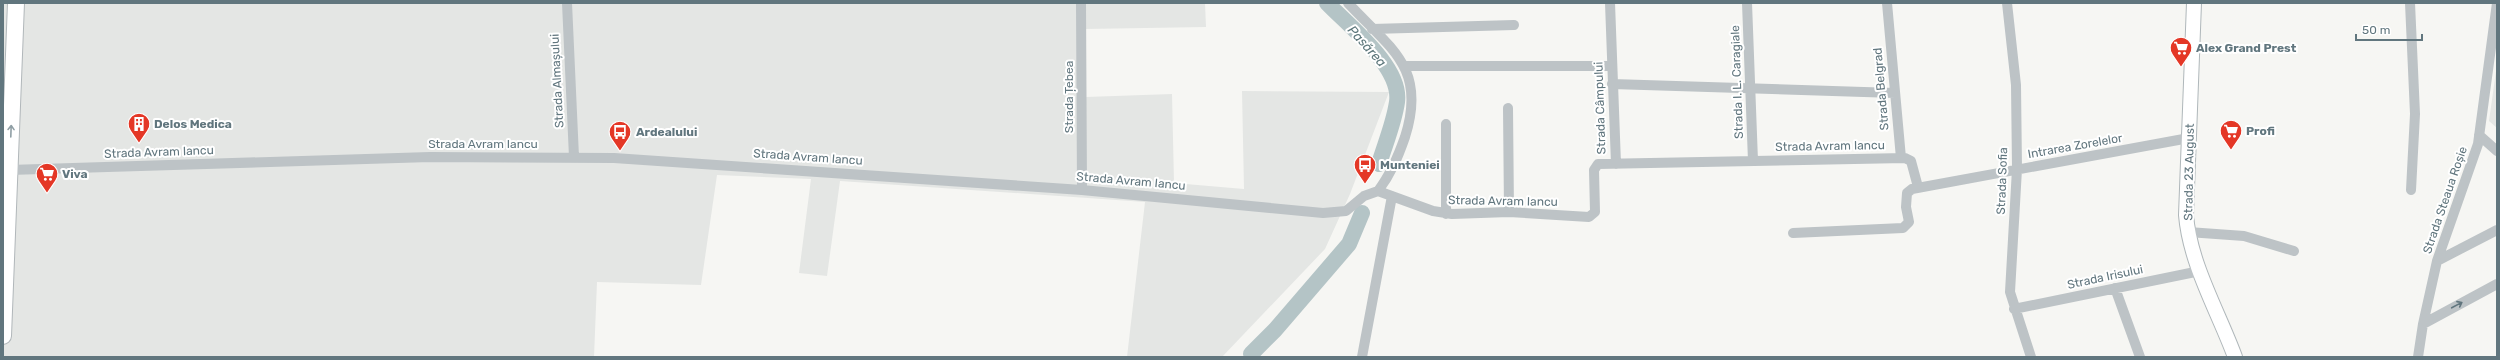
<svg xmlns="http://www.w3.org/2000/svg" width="2500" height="360" viewBox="0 0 2500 360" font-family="Rubik,sans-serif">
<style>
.built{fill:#e4e6e4}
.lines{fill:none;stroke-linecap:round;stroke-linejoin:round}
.river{stroke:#b4c4c6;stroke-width:16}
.secondary-casing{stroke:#afb7ba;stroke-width:16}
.primary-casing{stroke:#b1b7ba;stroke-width:18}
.street{stroke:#bdc3c6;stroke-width:10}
.secondary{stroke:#fff;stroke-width:14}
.primary{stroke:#fff;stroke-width:16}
.oneway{stroke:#909fa5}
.oneway2{stroke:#61767e}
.labels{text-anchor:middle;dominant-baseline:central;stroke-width:4;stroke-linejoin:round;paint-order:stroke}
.poi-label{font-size:12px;font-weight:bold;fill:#61767e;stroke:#fff;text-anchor:start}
.street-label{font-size:12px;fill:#61767e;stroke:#fff}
.water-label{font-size:13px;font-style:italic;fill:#5c767a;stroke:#fff}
</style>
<rect width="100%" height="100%" fill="#f6f6f3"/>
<!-- built -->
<path class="built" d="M 3,3 L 1205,3 L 1206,27 L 1085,29 L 1086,97 L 1172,94 L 1174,183 L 1244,189 L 1242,91 L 1389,92 L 1350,194 L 1325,249 L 1222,357 L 1127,357 L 1145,202 L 840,181 L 827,276 L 799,273 L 811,179 L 717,175 L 701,285 L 597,282 L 594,357 L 3,357 Z
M 2497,64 L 2497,128 L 2489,121 Z"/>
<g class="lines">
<!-- river -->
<path class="river" d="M 1327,3 C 1349,26 1402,67 1397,102 C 1394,123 1385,144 1379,164
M 1251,354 L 1275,330 L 1349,244 L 1362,213"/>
<!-- secondary casing -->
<g class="secondary-casing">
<path id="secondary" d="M 2194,3 L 2186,215 C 2190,264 2218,311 2235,357"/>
</g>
<!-- primary casing -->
<g class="primary-casing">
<path id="primary" d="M 3,336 L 16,3"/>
</g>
<!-- street -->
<path class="street" d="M 567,3 L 574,157
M 1081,3 L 1082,190
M 1348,3 C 1391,49 1427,68 1405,137 C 1398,157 1391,174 1378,191
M 1610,3 L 1616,164
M 1747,3 L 1753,161
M 1887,3 L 1901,158
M 2007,3 L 2016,85 L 2017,169 L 2010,292 L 2031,357
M 2410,3 L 2415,114 L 2411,190
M 1372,29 L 1514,25
M 1405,66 L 1612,66
M 1612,84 L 1895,93
M 1508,108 L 1509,212
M 2479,135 L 2497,151
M 9,170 L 430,157 L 614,158 L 1082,190 L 1323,213 L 1346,211 L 1364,196 L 1378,191 L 1433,211 L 1452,214 L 1509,212 L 1589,217 L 1595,212 L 1594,170 L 1598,164 L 1905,158 L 1911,161 L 1918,187
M 1446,214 L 1446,124
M 2188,232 L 2244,236 L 2294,251
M 1793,233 L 1903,228 L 1909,222 L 1906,207 L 1907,193 L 1912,189 L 2189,138
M 2437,261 L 2497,230
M 2115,288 L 2140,357
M 2014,309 L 2200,271
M 2423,324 L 2497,284
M 1362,357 L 1392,196
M 2418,357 L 2423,324 L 2437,261 L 2478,144 L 2497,3"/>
<!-- secondary -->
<use href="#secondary" class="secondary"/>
<!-- primary -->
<use href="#primary" class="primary"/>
</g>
<!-- one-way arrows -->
<defs><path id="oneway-shaft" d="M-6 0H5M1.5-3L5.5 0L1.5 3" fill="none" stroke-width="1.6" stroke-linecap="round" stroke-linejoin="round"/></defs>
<use class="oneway" href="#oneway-shaft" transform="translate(11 131) rotate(-88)"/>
<use class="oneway2" href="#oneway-shaft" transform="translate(2457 305) rotate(-28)"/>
<!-- icons -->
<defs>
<g id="supermarket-pin" transform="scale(1.15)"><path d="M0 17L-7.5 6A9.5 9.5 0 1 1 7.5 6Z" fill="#e43726" stroke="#fff"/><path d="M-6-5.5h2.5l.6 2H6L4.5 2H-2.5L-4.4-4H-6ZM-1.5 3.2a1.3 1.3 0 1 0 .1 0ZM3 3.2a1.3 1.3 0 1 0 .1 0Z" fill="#fff"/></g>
<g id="building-pin" transform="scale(1.15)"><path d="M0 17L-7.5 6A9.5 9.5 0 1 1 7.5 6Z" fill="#e43726" stroke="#fff"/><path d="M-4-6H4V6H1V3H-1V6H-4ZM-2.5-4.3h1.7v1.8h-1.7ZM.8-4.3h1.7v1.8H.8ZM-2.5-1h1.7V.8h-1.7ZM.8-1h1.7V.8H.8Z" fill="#fff"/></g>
<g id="bus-pin" transform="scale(1.15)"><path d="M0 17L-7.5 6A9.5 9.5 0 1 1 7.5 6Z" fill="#e43726" stroke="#fff"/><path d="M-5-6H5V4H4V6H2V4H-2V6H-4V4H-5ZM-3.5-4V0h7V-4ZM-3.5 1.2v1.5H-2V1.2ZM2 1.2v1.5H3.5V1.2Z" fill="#fff"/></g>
</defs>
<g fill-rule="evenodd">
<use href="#supermarket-pin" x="2181" y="48"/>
<use href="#building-pin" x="139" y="124"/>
<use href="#supermarket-pin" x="2231" y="131"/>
<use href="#bus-pin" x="620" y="132"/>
<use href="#bus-pin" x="1365" y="165"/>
<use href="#supermarket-pin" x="47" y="174"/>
</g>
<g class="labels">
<!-- poi labels -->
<g class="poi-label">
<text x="2196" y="48">Alex Grand Prest</text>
<text x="154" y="124">Delos Medica</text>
<text x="2246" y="131">Profi</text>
<text x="636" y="132">Ardealului</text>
<text x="1380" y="165">Munteniei</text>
<text x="62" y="174">Viva</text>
</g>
<!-- street labels -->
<g class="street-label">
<text transform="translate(557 81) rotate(-93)">Strada Almașului</text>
<text transform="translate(1737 82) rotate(-92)">Strada I. L. Caragiale</text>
<text transform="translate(1881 89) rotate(-95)">Strada Belgrad</text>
<text transform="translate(1069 97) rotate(-90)">Strada Țebea</text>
<text transform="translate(1600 108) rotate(-92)">Strada Câmpului</text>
<text x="483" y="144">Strada Avram Iancu</text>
<text transform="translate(1830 146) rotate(-1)">Strada Avram Iancu</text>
<text transform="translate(2075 146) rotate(-10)">Intrarea Zorelelor</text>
<text transform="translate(159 152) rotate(-2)">Strada Avram Iancu</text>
<text transform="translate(808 157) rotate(4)">Strada Avram Iancu</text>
<text transform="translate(2189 172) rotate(-89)">Strada 23 August</text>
<text transform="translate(1131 181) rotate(5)">Strada Avram Iancu</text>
<text transform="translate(2002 181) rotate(-88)">Strada Sofia</text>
<text transform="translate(2445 200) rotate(-71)">Strada Steaua Roșie</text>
<text transform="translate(1503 201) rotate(1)">Strada Avram Iancu</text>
<text transform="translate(2105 277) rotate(-12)">Strada Irisului</text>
</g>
<!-- water labels -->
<g class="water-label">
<text transform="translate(1367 46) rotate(48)">Pasărea</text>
</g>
</g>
<!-- border -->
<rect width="2500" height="360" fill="none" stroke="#61767e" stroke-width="8"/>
<!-- scale -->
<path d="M2356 34v6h66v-6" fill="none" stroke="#61767e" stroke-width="2"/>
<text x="2362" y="34" font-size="12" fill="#61767e" stroke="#ffffff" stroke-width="3" paint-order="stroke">50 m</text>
</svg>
